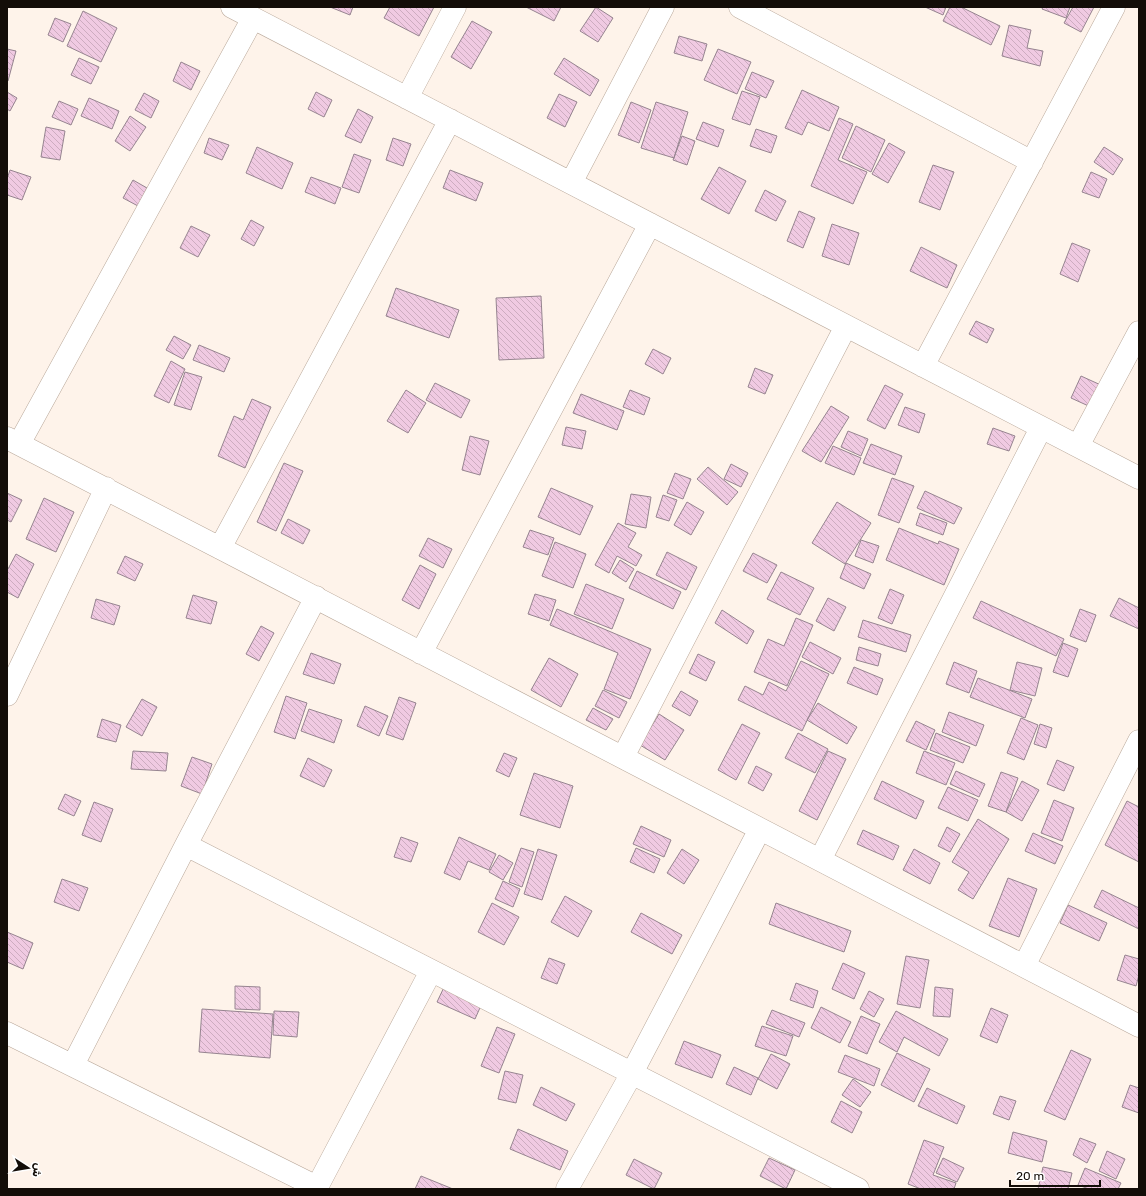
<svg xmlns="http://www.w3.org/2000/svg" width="1146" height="1196" viewBox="0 0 1146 1196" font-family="Rubik,'Noto Naskh Arabic',sans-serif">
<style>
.building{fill:url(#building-back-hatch);stroke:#968490}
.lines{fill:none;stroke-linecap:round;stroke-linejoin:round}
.minor-casing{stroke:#b9a89a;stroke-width:23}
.minor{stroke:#fff;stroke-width:22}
</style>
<defs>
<pattern id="building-back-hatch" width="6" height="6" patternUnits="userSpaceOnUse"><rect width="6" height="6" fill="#f0cae2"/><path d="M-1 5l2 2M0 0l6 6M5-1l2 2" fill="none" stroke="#cdacc0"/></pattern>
</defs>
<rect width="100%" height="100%" fill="#fef3ea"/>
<!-- building -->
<path class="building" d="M 330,7 L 353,7 L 350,15 Z
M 390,7 L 434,7 L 419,36 L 384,18 Z
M 526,7 L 561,7 L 554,21 Z
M 596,7 L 613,18 L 598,42 L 580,31 Z
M 925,7 L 946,7 L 943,15 Z
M 950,7 L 961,7 L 1000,26 L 991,45 L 943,21 Z
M 1043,7 L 1070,7 L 1066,18 L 1042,9 Z
M 1073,7 L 1094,7 L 1081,32 L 1064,23 Z
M 83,11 L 117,28 L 101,62 L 67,46 Z
M 55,18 L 71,24 L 63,42 L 48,35 Z
M 472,21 L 492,32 L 471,69 L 451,57 Z
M 1009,25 L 1031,30 L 1027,48 L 1043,51 L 1040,66 L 1002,56 Z
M 679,36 L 707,44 L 702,61 L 674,53 Z
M 7,49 L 16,51 L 8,81 L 7,81 Z
M 718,49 L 751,62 L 737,94 L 704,80 Z
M 79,58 L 99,67 L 91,84 L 71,75 Z
M 564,58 L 599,80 L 590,96 L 554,74 Z
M 181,62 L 200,71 L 191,90 L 173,81 Z
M 752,72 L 774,81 L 766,98 L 745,89 Z
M 802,90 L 839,107 L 829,131 L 808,122 L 802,135 L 785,128 Z
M 742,91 L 760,97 L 750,125 L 732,119 Z
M 7,92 L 17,98 L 10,111 L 7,109 Z
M 316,92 L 332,100 L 324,117 L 308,109 Z
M 144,93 L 159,101 L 151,118 L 135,110 Z
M 559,94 L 577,102 L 565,127 L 547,118 Z
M 89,98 L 119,111 L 112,129 L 81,116 Z
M 59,101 L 78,109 L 71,125 L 52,117 Z
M 631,102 L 651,110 L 639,143 L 618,135 Z
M 656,102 L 688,112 L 674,158 L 641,148 Z
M 358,109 L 373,117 L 361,143 L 345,136 Z
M 130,116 L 146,127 L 130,151 L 115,141 Z
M 839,118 L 853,124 L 838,160 L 867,172 L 853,204 L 811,186 Z
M 703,122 L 724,130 L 718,147 L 696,139 Z
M 856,126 L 885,140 L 871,172 L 842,158 Z
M 46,127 L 65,131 L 60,160 L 41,157 Z
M 756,129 L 777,136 L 771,153 L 750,146 Z
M 682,136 L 695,141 L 687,165 L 673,160 Z
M 209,138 L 229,145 L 222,160 L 204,153 Z
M 393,138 L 411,144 L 403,166 L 386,160 Z
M 889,143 L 905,152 L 888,183 L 872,174 Z
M 257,147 L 293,163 L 282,189 L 246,173 Z
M 1104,147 L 1123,159 L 1113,175 L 1094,162 Z
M 354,154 L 371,160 L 359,193 L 342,187 Z
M 933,165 L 954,172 L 940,210 L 919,202 Z
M 719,167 L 746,181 L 729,214 L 701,199 Z
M 10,170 L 31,177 L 22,200 L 7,195 L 7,179 Z
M 450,170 L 483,183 L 476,201 L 443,188 Z
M 1091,172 L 1107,179 L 1099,198 L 1082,192 Z
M 311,177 L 341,188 L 335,204 L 305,192 Z
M 133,180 L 147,188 L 138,206 L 123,198 Z
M 765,190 L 786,201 L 776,221 L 755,211 Z
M 799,211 L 815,218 L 803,248 L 787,241 Z
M 251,220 L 264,227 L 254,246 L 241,239 Z
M 832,224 L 859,233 L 849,265 L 822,256 Z
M 191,226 L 210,235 L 198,257 L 180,248 Z
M 1072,243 L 1090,250 L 1078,282 L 1060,274 Z
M 921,247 L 957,265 L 947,288 L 910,271 Z
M 396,288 L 459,310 L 449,338 L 386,316 Z
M 541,296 L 544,358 L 499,360 L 496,298 Z
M 976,321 L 994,329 L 987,343 L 969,334 Z
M 174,336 L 191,345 L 183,359 L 166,350 Z
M 199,345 L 230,358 L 224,372 L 193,360 Z
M 653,349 L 671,358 L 663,374 L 645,364 Z
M 171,361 L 185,369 L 169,403 L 154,396 Z
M 755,368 L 773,375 L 765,394 L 748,387 Z
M 185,372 L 202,377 L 191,410 L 174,405 Z
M 1081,376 L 1103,386 L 1093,408 L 1071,398 Z
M 435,383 L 470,400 L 461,418 L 426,400 Z
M 885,385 L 903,394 L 885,429 L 867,420 Z
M 406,390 L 426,403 L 408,433 L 387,421 Z
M 630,390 L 650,398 L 644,415 L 623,407 Z
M 581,394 L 624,411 L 617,430 L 573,413 Z
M 252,399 L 271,407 L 245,468 L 218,456 L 234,416 L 243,420 Z
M 831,406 L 849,417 L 821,462 L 802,451 Z
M 905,407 L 925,414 L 919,433 L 898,425 Z
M 566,427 L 586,431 L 582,449 L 562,445 Z
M 993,428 L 1015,436 L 1009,451 L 987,444 Z
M 848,431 L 868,439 L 861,456 L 841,447 Z
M 470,436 L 489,441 L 480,475 L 462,470 Z
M 871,444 L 902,456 L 895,475 L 863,463 Z
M 833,446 L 861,458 L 854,475 L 825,463 Z
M 284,463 L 303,471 L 276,531 L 257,522 Z
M 731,464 L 748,473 L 741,487 L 724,479 Z
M 708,467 L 738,492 L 727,505 L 697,479 Z
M 675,473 L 691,479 L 683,499 L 667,493 Z
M 892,478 L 914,486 L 899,523 L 878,515 Z
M 551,488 L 593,506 L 580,535 L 538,517 Z
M 925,491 L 962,508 L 954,524 L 917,508 Z
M 7,493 L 22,500 L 11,522 L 7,520 Z
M 631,494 L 651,497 L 646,528 L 625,524 Z
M 663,495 L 677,500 L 669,521 L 656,517 Z
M 44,498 L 74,512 L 56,552 L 26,539 Z
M 687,502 L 704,512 L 691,535 L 674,525 Z
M 837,502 L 871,523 L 845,564 L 812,543 Z
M 920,513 L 947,523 L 943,535 L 916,525 Z
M 288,519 L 310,530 L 303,544 L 281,533 Z
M 618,523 L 636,533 L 628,547 L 642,555 L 636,566 L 617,556 L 609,573 L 595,565 Z
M 899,528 L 938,544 L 939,541 L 959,549 L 944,585 L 886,560 Z
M 530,530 L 554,538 L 548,555 L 523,547 Z
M 428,538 L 452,549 L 443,568 L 419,556 Z
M 861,540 L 879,546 L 873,563 L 855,556 Z
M 555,542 L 586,554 L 573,588 L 542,576 Z
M 667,552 L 697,567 L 686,590 L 656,575 Z
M 753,553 L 777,565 L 767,583 L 743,571 Z
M 16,554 L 34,564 L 18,598 L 7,592 L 7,568 L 8,569 Z
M 125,556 L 143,564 L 135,581 L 117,573 Z
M 620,560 L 634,569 L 626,582 L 612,573 Z
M 846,563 L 871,574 L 864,589 L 840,578 Z
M 420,565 L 436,574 L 419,609 L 402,600 Z
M 637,571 L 681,592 L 673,609 L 629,588 Z
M 781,572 L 814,588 L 800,615 L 767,599 Z
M 586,584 L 624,599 L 612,629 L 574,614 Z
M 890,589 L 904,595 L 892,624 L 878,618 Z
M 535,594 L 556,600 L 549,621 L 528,614 Z
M 193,595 L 217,602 L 211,624 L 186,618 Z
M 828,598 L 846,607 L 834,631 L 816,621 Z
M 1119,598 L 1139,608 L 1139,629 L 1110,616 Z
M 96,599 L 120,606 L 114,625 L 91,618 Z
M 981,601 L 1064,639 L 1056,656 L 973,618 Z
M 557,609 L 651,649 L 630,699 L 604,689 L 618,653 L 550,625 Z
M 1080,609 L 1096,615 L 1086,642 L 1070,636 Z
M 722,610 L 754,631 L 747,644 L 715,623 Z
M 796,618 L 813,625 L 787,686 L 754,672 L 768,639 L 784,646 Z
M 863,620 L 911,635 L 906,652 L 858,637 Z
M 261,626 L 274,633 L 259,661 L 246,654 Z
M 810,642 L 841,658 L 833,674 L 802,657 Z
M 1063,643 L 1078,649 L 1068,677 L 1053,672 Z
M 859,647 L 881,654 L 878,666 L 856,660 Z
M 311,653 L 341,664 L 334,684 L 303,674 Z
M 698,654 L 715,662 L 706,681 L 689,673 Z
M 549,658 L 578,674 L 561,707 L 531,690 Z
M 801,661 L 829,674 L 802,731 L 738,700 L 745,686 L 763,695 L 769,682 L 786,691 Z
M 954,662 L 977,671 L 969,693 L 946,684 Z
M 1017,662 L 1042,668 L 1035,696 L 1010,690 Z
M 854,667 L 883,679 L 877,695 L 847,683 Z
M 978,678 L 1032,699 L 1025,718 L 970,697 Z
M 603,690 L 627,702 L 619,718 L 595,706 Z
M 681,691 L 698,701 L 690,716 L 672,706 Z
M 286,696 L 307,703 L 295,739 L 274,732 Z
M 399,697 L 416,703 L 403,740 L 386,734 Z
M 142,699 L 157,707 L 142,736 L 126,727 Z
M 818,703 L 857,727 L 847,744 L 807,720 Z
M 365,706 L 388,716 L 379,736 L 357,726 Z
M 593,708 L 613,719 L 606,730 L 586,720 Z
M 309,709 L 342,720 L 334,743 L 301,731 Z
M 949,712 L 984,725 L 976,746 L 942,732 Z
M 659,714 L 684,730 L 665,760 L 640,745 Z
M 1021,718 L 1038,725 L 1024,760 L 1007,753 Z
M 102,719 L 121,725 L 116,742 L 97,737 Z
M 916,721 L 935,730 L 926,750 L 906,741 Z
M 742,724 L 760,733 L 736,780 L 718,770 Z
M 1040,724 L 1052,728 L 1046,748 L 1034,744 Z
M 798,733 L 828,749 L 815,773 L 785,758 Z
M 936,733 L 970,747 L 963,763 L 930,750 Z
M 133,751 L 168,753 L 166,771 L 131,769 Z
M 828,751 L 846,759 L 817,820 L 799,811 Z
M 924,751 L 955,763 L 946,785 L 916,773 Z
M 504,753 L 517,758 L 509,777 L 496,771 Z
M 192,757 L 212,764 L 202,794 L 181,786 Z
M 308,758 L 332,770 L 324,787 L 300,776 Z
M 1057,760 L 1074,767 L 1064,791 L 1047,784 Z
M 756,766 L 772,774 L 763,791 L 748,783 Z
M 956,771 L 985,784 L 979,797 L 950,784 Z
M 1001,772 L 1018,778 L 1006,812 L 988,806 Z
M 534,773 L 573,786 L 560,828 L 520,815 Z
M 882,781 L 924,801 L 916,819 L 874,799 Z
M 1022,781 L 1039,790 L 1022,821 L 1006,812 Z
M 948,787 L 978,800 L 968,821 L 938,808 Z
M 65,794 L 81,801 L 74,816 L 58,809 Z
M 1054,800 L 1074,808 L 1062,841 L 1041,833 Z
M 1127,801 L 1139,807 L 1139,862 L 1105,845 Z
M 94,802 L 113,809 L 101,842 L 82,835 Z
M 978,819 L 1009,839 L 973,899 L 958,890 L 969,872 L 952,862 Z
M 641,826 L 671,840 L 664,857 L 633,844 Z
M 947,827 L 960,834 L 950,852 L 938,846 Z
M 863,830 L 899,846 L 893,860 L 857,844 Z
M 1033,833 L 1063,846 L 1055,864 L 1025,851 Z
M 401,837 L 418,843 L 411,862 L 394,857 Z
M 459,837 L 496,854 L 489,870 L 468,861 L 460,880 L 444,873 Z
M 521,848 L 534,852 L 522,887 L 509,882 Z
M 636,848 L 660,859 L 654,873 L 630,862 Z
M 538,849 L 557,855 L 542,900 L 524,894 Z
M 682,849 L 699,860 L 684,884 L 667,873 Z
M 914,849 L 940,863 L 930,884 L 903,870 Z
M 499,855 L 513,863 L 503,880 L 489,872 Z
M 1008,878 L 1037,889 L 1019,937 L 989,926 Z
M 62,879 L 88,888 L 79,911 L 54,902 Z
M 503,881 L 520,889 L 513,907 L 495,899 Z
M 1102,890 L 1139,908 L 1139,929 L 1094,907 Z
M 565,896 L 592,911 L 578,937 L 551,922 Z
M 492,903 L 519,917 L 504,945 L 478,932 Z
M 776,903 L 851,931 L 844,952 L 769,924 Z
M 1068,905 L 1107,923 L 1099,941 L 1060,923 Z
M 641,913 L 682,935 L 672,954 L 631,932 Z
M 7,932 L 33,943 L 23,969 L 7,962 Z
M 1125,955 L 1139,959 L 1139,975 L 1136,986 L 1117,980 Z
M 906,956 L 929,960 L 920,1008 L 897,1004 Z
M 549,958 L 565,964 L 557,984 L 541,978 Z
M 843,963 L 865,973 L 854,999 L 832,989 Z
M 446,983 L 483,1001 L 475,1019 L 437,1002 Z
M 796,983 L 818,991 L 813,1008 L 790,1000 Z
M 235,986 L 260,987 L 260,1010 L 235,1009 Z
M 935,987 L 953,989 L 950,1017 L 933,1016 Z
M 869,991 L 884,999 L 874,1017 L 860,1009 Z
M 821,1007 L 851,1022 L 840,1043 L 811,1028 Z
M 991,1008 L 1008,1015 L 997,1043 L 980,1036 Z
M 202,1009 L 273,1014 L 270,1058 L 199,1052 Z
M 772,1010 L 805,1023 L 799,1037 L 766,1024 Z
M 274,1011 L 299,1012 L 297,1037 L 273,1035 Z
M 896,1011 L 948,1039 L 939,1056 L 904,1037 L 897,1052 L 879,1042 Z
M 861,1016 L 880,1024 L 867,1054 L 848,1046 Z
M 762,1026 L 793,1036 L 786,1056 L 755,1046 Z
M 497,1027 L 515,1034 L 499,1073 L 481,1066 Z
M 684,1041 L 721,1055 L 712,1078 L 675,1064 Z
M 1071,1050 L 1091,1059 L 1065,1120 L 1044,1111 Z
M 897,1053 L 930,1069 L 914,1102 L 881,1085 Z
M 771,1054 L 790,1064 L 777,1089 L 758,1079 Z
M 845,1055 L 880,1069 L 874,1086 L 838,1072 Z
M 734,1067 L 758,1078 L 751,1095 L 726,1084 Z
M 505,1071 L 523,1075 L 516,1103 L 498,1099 Z
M 853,1079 L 871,1092 L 860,1107 L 842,1095 Z
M 1130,1085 L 1139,1088 L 1139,1113 L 1122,1107 Z
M 541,1087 L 575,1104 L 566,1121 L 533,1105 Z
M 927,1088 L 965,1106 L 957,1124 L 918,1106 Z
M 1000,1096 L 1016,1101 L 1009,1120 L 993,1114 Z
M 841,1101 L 862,1112 L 852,1133 L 831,1122 Z
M 518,1129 L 568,1151 L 560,1170 L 510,1149 Z
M 1013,1132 L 1047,1141 L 1042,1162 L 1008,1153 Z
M 1080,1138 L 1096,1144 L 1087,1163 L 1073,1155 Z
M 924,1140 L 944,1147 L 933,1175 L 956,1183 L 954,1189 L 921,1189 L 908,1184 Z
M 1107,1151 L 1125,1159 L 1116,1179 L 1099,1171 Z
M 769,1158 L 795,1170 L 786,1189 L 760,1176 Z
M 943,1158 L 964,1168 L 957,1182 L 936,1173 Z
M 634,1159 L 662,1173 L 654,1189 L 626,1175 Z
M 1043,1167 L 1072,1173 L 1068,1189 L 1038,1189 Z
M 1085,1168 L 1121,1183 L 1118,1189 L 1089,1189 L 1078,1185 Z
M 421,1176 L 453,1189 L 415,1189 Z"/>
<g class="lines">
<!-- minor casing -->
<g class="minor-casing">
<path id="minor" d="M 232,7 L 1139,478
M 740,7 L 1032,162
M 407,98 L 455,7
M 571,183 L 663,7
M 923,366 L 1114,7
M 7,438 L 220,548 L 1139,1026
M 19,444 L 253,18
M 1078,446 L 1139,332
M 220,548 L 450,120
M 421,653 L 650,224
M 7,695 L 106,488
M 623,757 L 846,326
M 186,845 L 858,1189
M 820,860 L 1041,428
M 1024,966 L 1139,741
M 7,1033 L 317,1187
M 73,1065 L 186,845 L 316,597
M 316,1189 L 431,971
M 567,1189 L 632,1073 L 760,829"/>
</g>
<!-- minor -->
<use href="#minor" class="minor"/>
</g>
<!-- border -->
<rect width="1146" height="1196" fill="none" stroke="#130d08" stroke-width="16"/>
<!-- north arrow -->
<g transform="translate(28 1168) rotate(102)" stroke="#ffffff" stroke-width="3" paint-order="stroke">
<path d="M0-3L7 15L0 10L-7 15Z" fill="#130d08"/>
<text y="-6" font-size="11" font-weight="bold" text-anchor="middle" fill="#130d08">ش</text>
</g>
<!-- scale -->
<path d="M1010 1180v6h90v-6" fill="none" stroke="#130d08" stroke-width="2"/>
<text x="1016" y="1180" font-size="12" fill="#130d08" stroke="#ffffff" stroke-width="3" paint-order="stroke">20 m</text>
</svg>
